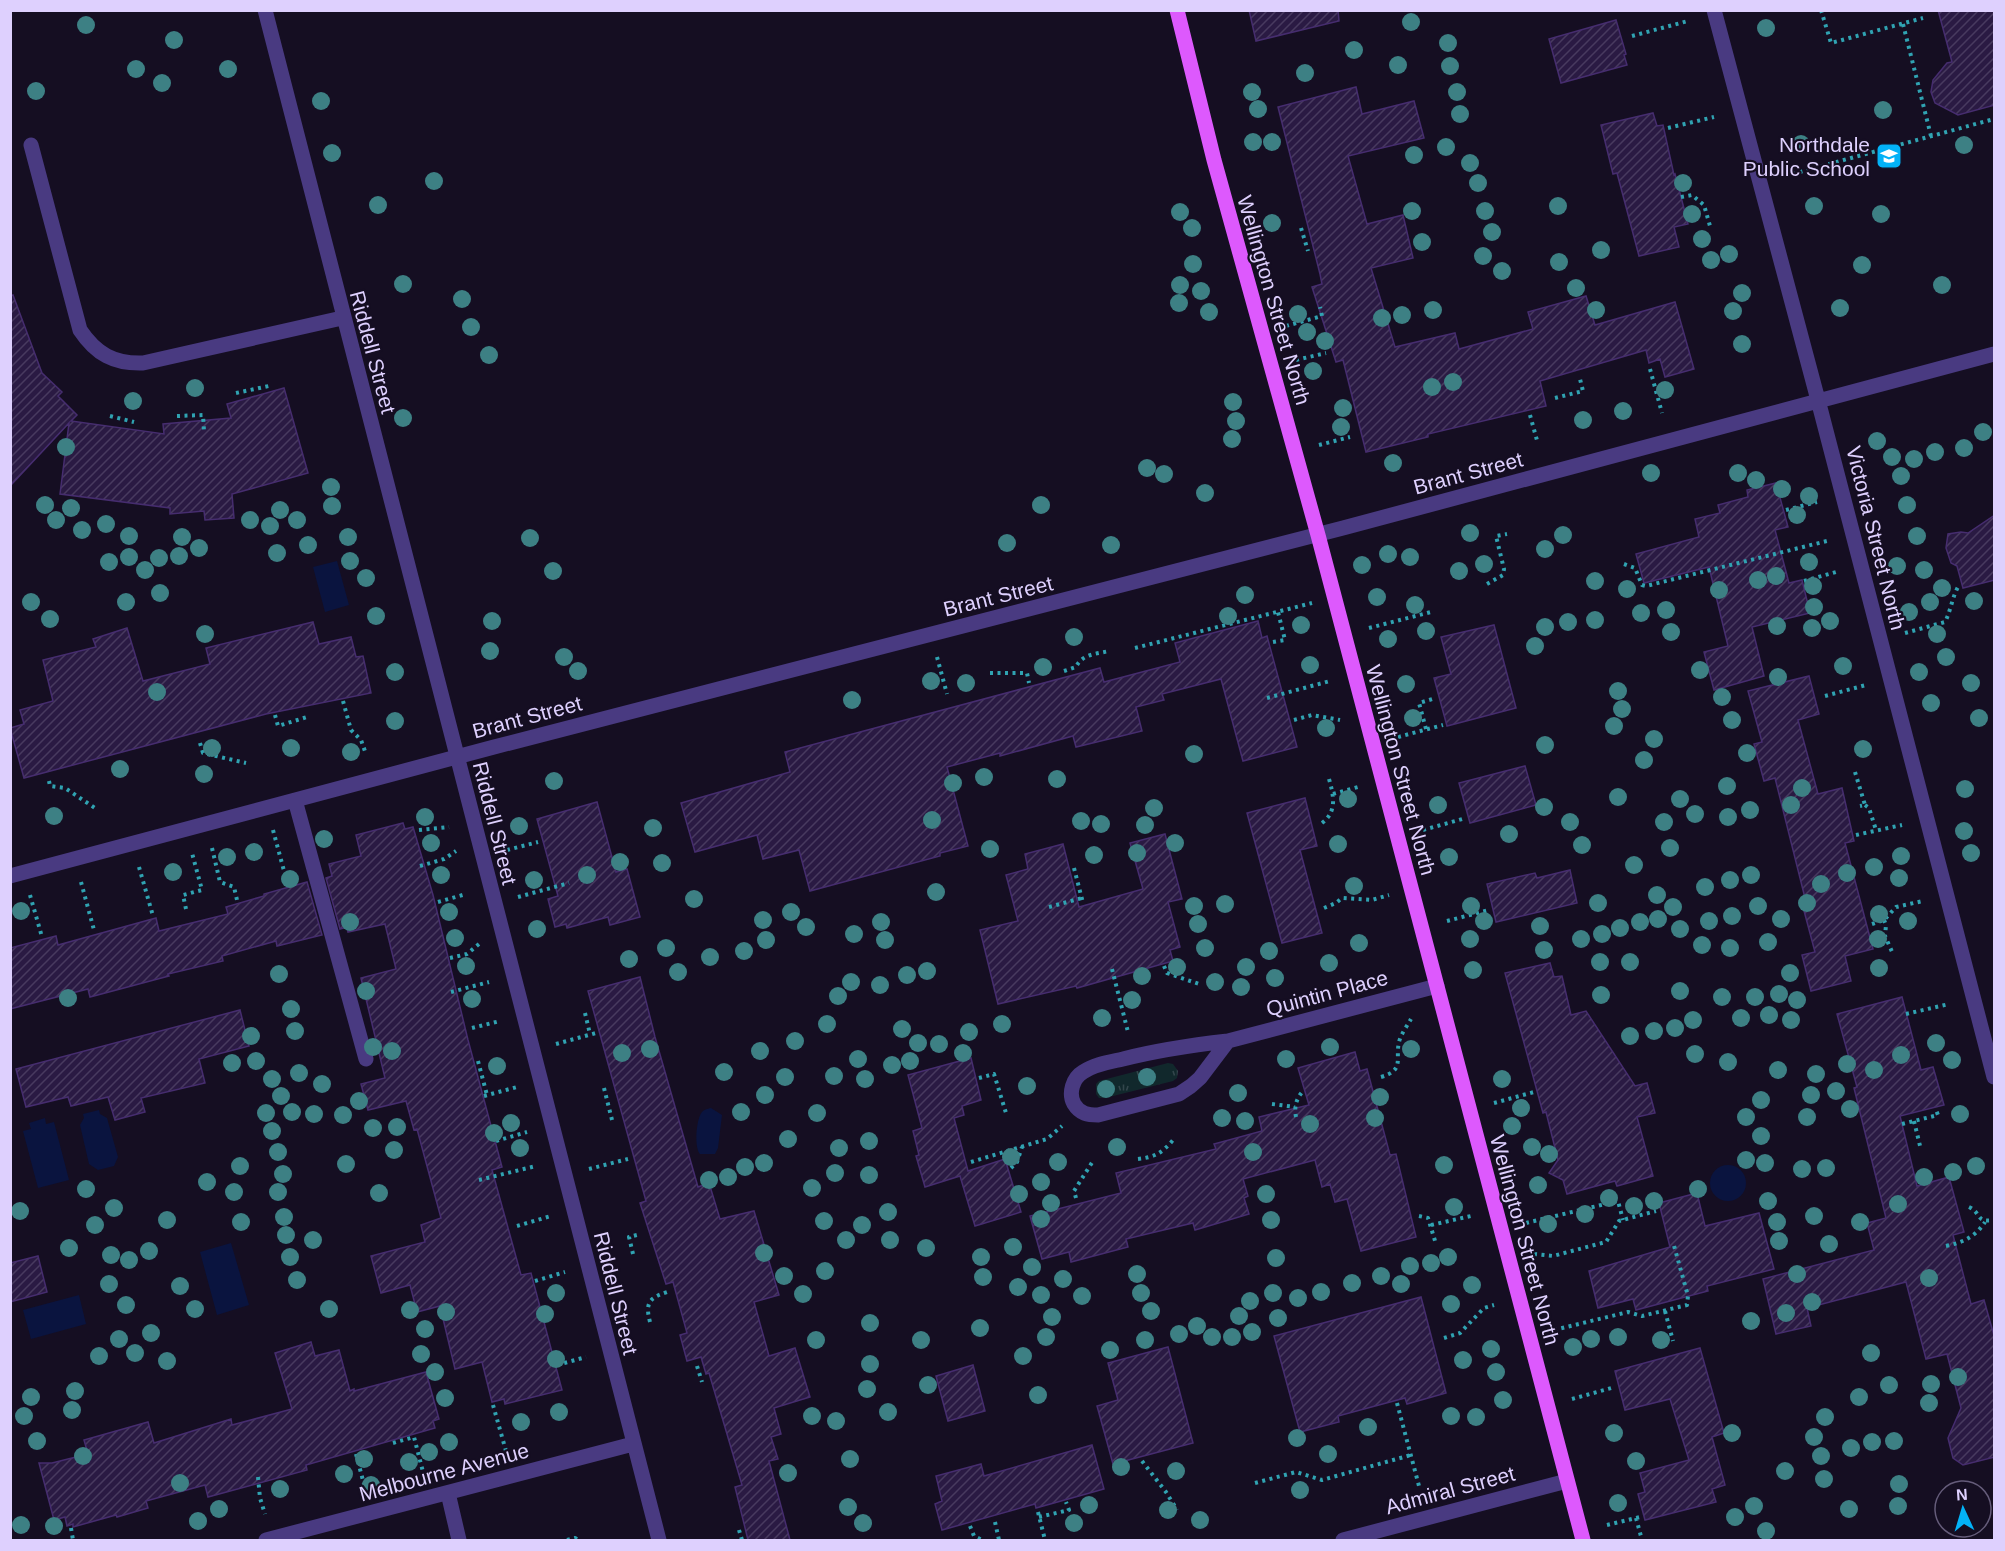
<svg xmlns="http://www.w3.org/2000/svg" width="2005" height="1551" viewBox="0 0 2005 1551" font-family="Arial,sans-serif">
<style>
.grass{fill:url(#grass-tufts)}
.water{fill:#0a143f}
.building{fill:url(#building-hatch);stroke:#462d6f;stroke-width:1.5}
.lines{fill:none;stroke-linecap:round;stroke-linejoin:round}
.path{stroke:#30a3b2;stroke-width:4;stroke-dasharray:3 4.5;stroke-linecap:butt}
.minor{stroke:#493a81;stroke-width:15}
.major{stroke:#dd59fd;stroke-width:15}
.tree{fill:#3d8084}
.labels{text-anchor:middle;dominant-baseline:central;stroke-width:4.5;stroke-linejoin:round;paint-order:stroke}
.poi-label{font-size:21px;fill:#ded0fe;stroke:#150e22;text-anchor:end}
.street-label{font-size:21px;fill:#ded0fe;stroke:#150e22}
</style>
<defs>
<pattern id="grass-tufts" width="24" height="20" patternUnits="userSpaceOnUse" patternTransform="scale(1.5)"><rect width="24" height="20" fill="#11282c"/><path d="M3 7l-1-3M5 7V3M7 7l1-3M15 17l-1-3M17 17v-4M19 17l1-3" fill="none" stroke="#33464c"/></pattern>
<pattern id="building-hatch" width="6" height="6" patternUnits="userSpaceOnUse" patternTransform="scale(1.5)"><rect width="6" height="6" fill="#2a1a43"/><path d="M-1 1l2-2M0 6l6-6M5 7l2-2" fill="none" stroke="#483a5f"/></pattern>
</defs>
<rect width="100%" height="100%" fill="#150e22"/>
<!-- grass -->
<path class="grass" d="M 1168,1063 L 1173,1064 L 1178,1071 L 1177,1078 L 1173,1081 L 1105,1098 L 1099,1098 L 1096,1094 L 1096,1084 L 1099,1081 Z"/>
<!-- water -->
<path class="water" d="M 337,561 L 349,605 L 325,612 L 313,567 Z
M 711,1108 L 722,1115 L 718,1148 L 715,1154 L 700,1154 C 694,1148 696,1119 702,1112 C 705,1109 707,1109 711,1108 Z
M 99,1110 L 100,1114 L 107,1118 L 118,1157 L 114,1166 L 98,1170 L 89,1164 L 80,1125 L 84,1118 L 83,1114 Z
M 45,1118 L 46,1124 L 54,1122 L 69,1180 L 38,1188 L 23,1131 L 31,1129 L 29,1123 Z
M1710 1183a18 18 0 1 1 36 0a18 18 0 1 1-36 0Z
M 231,1243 L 249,1305 L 217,1315 L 200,1252 Z
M 79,1295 L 86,1324 L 31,1339 L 23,1310 Z"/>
<!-- building -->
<path class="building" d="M 1249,10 L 1338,10 L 1339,21 L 1256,41 Z
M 1938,10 L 1995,10 L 1995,105 L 1958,115 L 1935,103 L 1931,92 L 1933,80 L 1947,63 L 1952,62 Z
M 1616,20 L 1626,54 L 1624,55 L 1627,65 L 1561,83 L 1549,39 Z
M 1356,87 L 1362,114 L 1414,101 L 1424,138 L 1348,156 L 1367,224 L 1403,215 L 1413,258 L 1371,268 L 1395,347 L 1455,333 L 1459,349 L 1533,329 L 1528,312 L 1586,296 L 1595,325 L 1675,302 L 1694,369 L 1665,377 L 1660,359 L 1649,363 L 1646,350 L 1540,381 L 1546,406 L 1428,434 L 1428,437 L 1366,452 L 1343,360 L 1336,362 L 1312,287 L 1322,284 L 1320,274 L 1278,107 Z
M 1653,113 L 1657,126 L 1663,125 L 1674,175 L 1675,174 L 1688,224 L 1674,227 L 1679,247 L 1639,256 L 1617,173 L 1613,174 L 1601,125 Z
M 13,295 L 42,373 L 62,392 L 58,396 L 77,415 L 71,421 L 164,434 L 163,424 L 231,418 L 227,404 L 284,388 L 308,473 L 232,494 L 234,518 L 205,520 L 204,511 L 170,514 L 170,508 L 60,494 L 69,423 L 10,486 L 10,296 Z
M 1776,483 L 1788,527 L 1775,530 L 1789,583 L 1802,580 L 1810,613 L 1752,627 L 1764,676 L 1714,690 L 1704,652 L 1728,646 L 1709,567 L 1644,583 L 1636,554 L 1699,537 L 1695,519 L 1720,513 L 1718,505 L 1748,497 L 1747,490 Z
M 1995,515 L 1995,580 L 1963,588 L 1957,566 L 1951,563 L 1946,548 L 1948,534 L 1961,532 L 1968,533 Z
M 1258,621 L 1262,638 L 1267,636 L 1297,747 L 1243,761 L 1221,679 L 1162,694 L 1164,700 L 1136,707 L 1142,731 L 1076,747 L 1073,736 L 1000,756 L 1000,753 L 947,767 L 968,846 L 940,853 L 940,856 L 810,891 L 799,850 L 763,859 L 757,835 L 695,852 L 681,803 L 790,772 L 785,752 L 1100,668 L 1104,682 L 1180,662 L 1175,643 Z
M 313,622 L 319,644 L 351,637 L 356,657 L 363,656 L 371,693 L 266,714 L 24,778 L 10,728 L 24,724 L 20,710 L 53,701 L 43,660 L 96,647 L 93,639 L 127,628 L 143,681 L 210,664 L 206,648 Z
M 1494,625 L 1516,708 L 1447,726 L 1434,678 L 1451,674 L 1441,637 Z
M 1809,676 L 1819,714 L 1798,720 L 1818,794 L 1842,788 L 1854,841 L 1845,843 L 1873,949 L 1845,956 L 1851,981 L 1811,991 L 1802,955 L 1815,952 L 1803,907 L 1807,906 L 1775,778 L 1764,781 L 1754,744 L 1762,742 L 1748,691 Z
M 1525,766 L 1536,805 L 1470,823 L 1459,783 Z
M 1305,798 L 1317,846 L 1300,850 L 1322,933 L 1282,943 L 1247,813 Z
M 597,802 L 616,872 L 627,869 L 640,917 L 610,925 L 608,917 L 567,928 L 566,924 L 555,927 L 548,899 L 558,896 L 537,819 Z
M 403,823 L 405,829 L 413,827 L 433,895 L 468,1040 L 502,1167 L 492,1170 L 521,1275 L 531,1273 L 562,1390 L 505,1404 L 504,1399 L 492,1402 L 482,1362 L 455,1369 L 440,1306 L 417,1312 L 410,1285 L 381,1293 L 371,1256 L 425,1242 L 421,1225 L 441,1218 L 417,1129 L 414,1130 L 406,1101 L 368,1110 L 361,1084 L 385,1078 L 361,978 L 396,969 L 385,924 L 348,932 L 347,927 L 340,929 L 326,878 L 332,876 L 329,864 L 361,856 L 356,835 Z
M 1165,834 L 1182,899 L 1168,902 L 1180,947 L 1170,950 L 1173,961 L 1077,988 L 1076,986 L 998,1004 L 980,930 L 1018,921 L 1006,875 L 1028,869 L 1025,854 L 1063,844 L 1079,907 L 1143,889 L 1130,843 Z
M 1570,870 L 1577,903 L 1496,922 L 1487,884 L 1535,873 L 1537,878 Z
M 307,882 L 322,935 L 277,946 L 276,941 L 222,956 L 223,961 L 168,974 L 169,976 L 90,997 L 88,989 L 10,1009 L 10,948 L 56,936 L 58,945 L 156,918 L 159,931 L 228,914 L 226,907 L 264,896 L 264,894 Z
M 1550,963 L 1554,977 L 1562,976 L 1571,1015 L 1586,1011 L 1635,1086 L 1647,1083 L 1655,1113 L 1637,1117 L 1653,1176 L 1617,1186 L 1615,1181 L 1567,1194 L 1563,1180 L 1549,1173 L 1558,1160 L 1546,1112 L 1543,1113 L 1505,973 Z
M 640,977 L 655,1037 L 698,1187 L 709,1183 L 720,1219 L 754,1211 L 779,1295 L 754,1302 L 769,1356 L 795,1348 L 810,1397 L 774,1408 L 781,1434 L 771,1437 L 778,1459 L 769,1461 L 790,1540 L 748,1540 L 735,1487 L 742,1485 L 709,1373 L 706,1374 L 701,1357 L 687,1361 L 680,1335 L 687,1333 L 673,1282 L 666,1284 L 640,1203 L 646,1201 L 588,991 Z
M 1902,997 L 1921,1070 L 1933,1067 L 1944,1105 L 1900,1116 L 1917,1186 L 1949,1177 L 1964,1232 L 1953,1235 L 1971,1304 L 1984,1300 L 1995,1339 L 1995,1457 L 1963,1465 L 1953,1458 L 1948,1438 L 1961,1408 L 1947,1354 L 1926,1359 L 1906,1282 L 1807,1308 L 1811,1326 L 1776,1334 L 1763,1279 L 1874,1250 L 1867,1223 L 1886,1218 L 1854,1088 L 1857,1087 L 1837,1014 Z
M 240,1010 L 249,1046 L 199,1059 L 205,1083 L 141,1098 L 145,1112 L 115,1120 L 108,1097 L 71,1106 L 68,1097 L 26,1107 L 16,1069 Z
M 1355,1052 L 1360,1071 L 1367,1069 L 1390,1155 L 1396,1154 L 1416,1237 L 1361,1251 L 1347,1199 L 1335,1202 L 1330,1184 L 1322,1187 L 1315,1160 L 1243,1179 L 1248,1196 L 1244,1198 L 1249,1214 L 1195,1230 L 1193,1223 L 1126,1239 L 1128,1247 L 1071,1262 L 1069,1252 L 1042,1259 L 1030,1216 L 1121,1193 L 1116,1173 L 1216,1149 L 1214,1144 L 1262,1131 L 1259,1117 L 1309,1105 L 1298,1068 Z
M 971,1058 L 981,1100 L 962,1106 L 964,1115 L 954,1118 L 968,1171 L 1005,1159 L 1021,1212 L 975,1226 L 960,1176 L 925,1187 L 916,1156 L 919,1155 L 913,1131 L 922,1128 L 908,1075 Z
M 1697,1193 L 1705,1226 L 1759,1213 L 1774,1269 L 1707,1286 L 1708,1291 L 1636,1310 L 1633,1299 L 1598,1308 L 1589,1271 L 1670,1247 L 1659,1203 Z
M 38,1256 L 47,1292 L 10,1302 L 10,1263 Z
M 1421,1297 L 1446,1393 L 1407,1404 L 1405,1398 L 1338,1416 L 1339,1422 L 1300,1432 L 1274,1336 Z
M 311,1342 L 315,1356 L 339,1350 L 350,1391 L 354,1389 L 354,1391 L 426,1372 L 439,1419 L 433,1421 L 435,1428 L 306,1465 L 307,1470 L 208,1497 L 205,1485 L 146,1501 L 148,1508 L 117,1517 L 116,1515 L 73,1527 L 73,1524 L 67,1526 L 65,1517 L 54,1520 L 39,1463 L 52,1463 L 88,1454 L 84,1440 L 148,1422 L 154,1443 L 231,1419 L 232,1425 L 292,1409 L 275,1353 Z
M 1168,1347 L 1193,1443 L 1113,1464 L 1097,1406 L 1118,1400 L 1108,1363 Z
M 1700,1348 L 1724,1433 L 1712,1437 L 1725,1485 L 1712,1489 L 1716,1502 L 1645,1520 L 1638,1494 L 1645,1492 L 1640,1473 L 1689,1460 L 1670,1399 L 1625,1410 L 1615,1371 Z
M 973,1365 L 985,1411 L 948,1421 L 936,1376 Z
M 1092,1445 L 1104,1489 L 1036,1508 L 1035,1504 L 942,1530 L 935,1504 L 942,1501 L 936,1476 L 981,1464 L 984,1476 Z"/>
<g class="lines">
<!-- path -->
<path class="path" d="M 1821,10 L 1831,43 L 1923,18
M 1903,24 L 1931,136
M 1632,36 L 1688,21
M 1668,128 L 1714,117
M 1785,176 L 1994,119
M 1681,197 L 1692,195 L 1704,205 L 1710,226
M 1301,228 L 1308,251
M 1286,326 L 1322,316 L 1320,307
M 1296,360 L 1326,353
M 1650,369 L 1662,413
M 236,393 L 269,386
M 1555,398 L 1583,391 L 1580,379
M 1530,415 L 1538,444
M 110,416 L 134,422
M 177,416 L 203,415 L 204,431
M 1319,445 L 1350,437
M 1786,510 L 1817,502
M 1624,564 L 1635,568 L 1642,585 L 1646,586 L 1827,541
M 1804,581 L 1836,572
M 1487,584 L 1503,575 L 1504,569 L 1496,536 L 1507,534
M 1369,628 L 1431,612
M 1905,633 L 1945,622 C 1951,610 1952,598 1958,587
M 1273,642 L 1285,640 L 1278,612
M 1135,648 L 1312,603
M 937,657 L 947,694
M 1064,671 L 1076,667 C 1082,654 1096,654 1109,651
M 990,673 L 1027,673 L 1029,683
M 1825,696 L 1866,685
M 1267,698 L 1330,681
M 343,701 L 351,730 L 361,740 L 366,754
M 275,715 L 278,726 L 307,717
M 1294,720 L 1312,715 L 1340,720
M 1426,729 L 1419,703 L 1436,698
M 1398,737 L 1443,725
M 200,743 L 203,753 L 246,763
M 1855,772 L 1865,805 L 1860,806
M 49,781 L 50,786 L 65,788 L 95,808
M 1333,794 L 1358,787
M 10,797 L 12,797
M 1865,805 L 1869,808 L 1876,830
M 1322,823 C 1337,812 1334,796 1329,779
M 273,830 L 287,882
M 419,830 L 449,827
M 1423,830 L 1466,818
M 1856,835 L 1902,825
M 212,848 L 220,882 L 234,887 L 237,900
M 507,850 L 538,842
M 420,866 L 444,859 L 456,851
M 139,867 L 153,916
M 1074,868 L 1083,903
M 81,882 L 94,930
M 30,895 L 42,937
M 518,897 L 569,883
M 438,902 L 466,894
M 1049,907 L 1082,898
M 1324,908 L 1336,903 L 1342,898 L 1372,900 L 1389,895
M 186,909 L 183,895 L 202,890 L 192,853
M 1884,920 L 1886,925 L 1885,936 L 1893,954
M 1447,921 L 1489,910
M 1872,924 L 1884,920 L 1896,907 L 1923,901
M 450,958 L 467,954 L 479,944
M 1164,966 L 1167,973 L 1199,984
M 1112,969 L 1128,1032
M 451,992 L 489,982
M 585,1013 L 590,1034
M 1906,1014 L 1949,1004
M 472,1028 L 500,1021
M 556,1044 L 596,1033
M 478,1061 L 487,1095
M 1381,1077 C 1405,1070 1395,1060 1399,1042 C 1401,1034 1407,1026 1411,1019
M 979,1078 L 994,1074 L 1006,1113
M 604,1088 L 612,1120
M 484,1096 L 517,1087
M 1494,1103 L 1534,1092
M 1272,1104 L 1295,1107
M 1296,1117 C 1294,1107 1296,1099 1303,1091
M 1914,1121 L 1921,1150
M 1902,1124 L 1938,1115 L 1936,1110
M 496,1141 L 527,1132
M 1138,1159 C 1155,1157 1162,1153 1173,1140
M 971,1162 L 1047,1139 L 1062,1126
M 1011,1168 L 1017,1162 L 1022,1147
M 589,1169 L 628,1159
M 479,1180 L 536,1166
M 1076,1198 L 1074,1191 L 1093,1161
M 1969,1207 C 1982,1213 1975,1223 1994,1220
M 1419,1216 L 1428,1218 L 1436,1244
M 1526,1223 L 1618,1201 L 1623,1220
M 1431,1225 L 1471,1216
M 517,1226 L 551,1216
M 1946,1246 C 1964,1242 1975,1237 1985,1222
M 633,1254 L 629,1237 L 641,1234
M 1534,1254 L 1553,1256 L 1602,1243 L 1606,1242 L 1619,1221 L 1656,1211
M 535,1281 L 565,1272
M 1665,1311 L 1673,1341
M 650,1322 C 645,1303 649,1298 667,1292
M 1554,1330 L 1628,1312 L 1642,1316 L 1687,1305 L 1688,1296 L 1673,1242
M 1444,1338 L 1460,1333 L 1484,1308 L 1494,1305
M 557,1365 L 586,1357
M 697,1366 L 702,1382
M 1572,1399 L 1615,1387
M 1397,1403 L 1419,1486
M 493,1405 L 506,1451
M 393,1443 L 414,1437 L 423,1472
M 356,1454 L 365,1488
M 1142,1461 L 1166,1492 L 1177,1510
M 258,1477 L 260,1498 L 265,1514
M 1255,1483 L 1296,1472 L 1322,1480 L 1411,1455
M 1038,1512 L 1045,1540
M 1039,1517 L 1069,1510 L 1066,1502
M 1636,1518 L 1642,1540
M 995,1522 L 999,1540
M 1607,1525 L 1640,1517
M 970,1526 L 974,1536 L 982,1540
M 71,1528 L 73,1540
M 739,1530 L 742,1540
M 567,1540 L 575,1538 L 578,1540"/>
<!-- minor -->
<path class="minor" d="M 265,10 L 659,1540
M 1714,10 L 1818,400 L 1994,1077
M 31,145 L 80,330 C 96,354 114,364 143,363 L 342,318
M 295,800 L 366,1059
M 10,876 L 494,747 L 1343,528 L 1994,354
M 1228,1041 C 1193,1045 1158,1050 1123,1059 C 1110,1062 1095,1064 1083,1072 C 1073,1078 1068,1093 1074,1104 C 1080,1114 1088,1115 1098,1115 L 1179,1094 L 1191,1086 L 1200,1078 L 1228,1041 L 1437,986
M 448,1493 L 459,1540
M 266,1540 L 633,1444
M 1343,1540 L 1567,1481"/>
<!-- major -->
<path class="major" d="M 1177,10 L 1214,160 L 1318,535 L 1583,1540"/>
</g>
<!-- trees -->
<g class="tree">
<circle cx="1411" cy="22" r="9"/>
<circle cx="86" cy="25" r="9"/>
<circle cx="1766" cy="28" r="9"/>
<circle cx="174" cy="40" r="9"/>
<circle cx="1448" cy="43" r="9"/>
<circle cx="1354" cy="50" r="9"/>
<circle cx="1398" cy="65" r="9"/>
<circle cx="1450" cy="66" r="9"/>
<circle cx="136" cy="69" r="9"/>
<circle cx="228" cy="69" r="9"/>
<circle cx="1305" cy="73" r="9"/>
<circle cx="162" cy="83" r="9"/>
<circle cx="36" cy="91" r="9"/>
<circle cx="1252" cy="92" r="9"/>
<circle cx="1457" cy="92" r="9"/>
<circle cx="321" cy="101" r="9"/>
<circle cx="1258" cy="109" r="9"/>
<circle cx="1883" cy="110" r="9"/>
<circle cx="1460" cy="114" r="9"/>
<circle cx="1253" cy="142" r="9"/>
<circle cx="1272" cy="142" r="9"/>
<circle cx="1801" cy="144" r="9"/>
<circle cx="1964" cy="145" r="9"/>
<circle cx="1446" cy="147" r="9"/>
<circle cx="332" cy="153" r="9"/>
<circle cx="1414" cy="155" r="9"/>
<circle cx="1470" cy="163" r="9"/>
<circle cx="434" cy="181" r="9"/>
<circle cx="1478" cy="183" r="9"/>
<circle cx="1683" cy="183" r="9"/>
<circle cx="378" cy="205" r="9"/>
<circle cx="1558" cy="206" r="9"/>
<circle cx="1814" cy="206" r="9"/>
<circle cx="1412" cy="211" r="9"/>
<circle cx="1485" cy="211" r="9"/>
<circle cx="1180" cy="212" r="9"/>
<circle cx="1692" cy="214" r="9"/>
<circle cx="1881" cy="214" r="9"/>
<circle cx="1272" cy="223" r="9"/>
<circle cx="1192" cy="228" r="9"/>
<circle cx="1492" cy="232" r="9"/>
<circle cx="1702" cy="239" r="9"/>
<circle cx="1422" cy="242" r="9"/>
<circle cx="1601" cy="250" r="9"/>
<circle cx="1729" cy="254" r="9"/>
<circle cx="1483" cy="256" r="9"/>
<circle cx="1711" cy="260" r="9"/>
<circle cx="1559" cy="262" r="9"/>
<circle cx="1193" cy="264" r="9"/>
<circle cx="1862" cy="265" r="9"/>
<circle cx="1502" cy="271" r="9"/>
<circle cx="403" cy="284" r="9"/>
<circle cx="1180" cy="285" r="9"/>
<circle cx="1942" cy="285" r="9"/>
<circle cx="1576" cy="288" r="9"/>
<circle cx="1201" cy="291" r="9"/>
<circle cx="1742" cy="293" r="9"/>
<circle cx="462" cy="299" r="9"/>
<circle cx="1179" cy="303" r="9"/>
<circle cx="1840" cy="308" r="9"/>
<circle cx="1433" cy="310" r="9"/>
<circle cx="1596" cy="310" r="9"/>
<circle cx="1733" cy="311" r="9"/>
<circle cx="1209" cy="312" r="9"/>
<circle cx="1298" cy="314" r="9"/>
<circle cx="1402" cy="315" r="9"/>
<circle cx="1382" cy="318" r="9"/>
<circle cx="471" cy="327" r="9"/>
<circle cx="1307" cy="332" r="9"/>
<circle cx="1325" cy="341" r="9"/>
<circle cx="1742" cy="344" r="9"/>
<circle cx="489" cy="355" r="9"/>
<circle cx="1313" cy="371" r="9"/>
<circle cx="1453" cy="382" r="9"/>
<circle cx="1432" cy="387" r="9"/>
<circle cx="195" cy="388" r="9"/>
<circle cx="1665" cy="390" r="9"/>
<circle cx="133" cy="401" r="9"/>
<circle cx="1233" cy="402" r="9"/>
<circle cx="1343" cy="408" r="9"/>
<circle cx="1623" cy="411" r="9"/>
<circle cx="403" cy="418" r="9"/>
<circle cx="1583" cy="420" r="9"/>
<circle cx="1236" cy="421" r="9"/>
<circle cx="1341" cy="427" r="9"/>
<circle cx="1983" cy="432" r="9"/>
<circle cx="1232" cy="439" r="9"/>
<circle cx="1877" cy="441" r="9"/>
<circle cx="66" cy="447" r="9"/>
<circle cx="1964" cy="448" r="9"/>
<circle cx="1935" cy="452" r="9"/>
<circle cx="1892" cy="457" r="9"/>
<circle cx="1914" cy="459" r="9"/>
<circle cx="1393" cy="463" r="9"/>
<circle cx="1147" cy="468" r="9"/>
<circle cx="1651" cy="473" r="9"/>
<circle cx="1738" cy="473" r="9"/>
<circle cx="1164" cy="474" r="9"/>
<circle cx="1901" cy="476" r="9"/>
<circle cx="1756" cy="480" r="9"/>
<circle cx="331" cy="487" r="9"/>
<circle cx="1782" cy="489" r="9"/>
<circle cx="1205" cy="493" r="9"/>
<circle cx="1809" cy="496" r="9"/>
<circle cx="45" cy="505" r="9"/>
<circle cx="1041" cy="505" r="9"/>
<circle cx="1907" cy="505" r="9"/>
<circle cx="332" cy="506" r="9"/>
<circle cx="71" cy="508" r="9"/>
<circle cx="280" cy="510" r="9"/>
<circle cx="1797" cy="515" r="9"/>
<circle cx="56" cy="520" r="9"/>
<circle cx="250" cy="520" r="9"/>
<circle cx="297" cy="520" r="9"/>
<circle cx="106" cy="524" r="9"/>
<circle cx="270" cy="526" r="9"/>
<circle cx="82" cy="530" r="9"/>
<circle cx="1470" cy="533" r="9"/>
<circle cx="1563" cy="535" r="9"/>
<circle cx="129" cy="536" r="9"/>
<circle cx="1917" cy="536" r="9"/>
<circle cx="182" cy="537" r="9"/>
<circle cx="348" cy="537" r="9"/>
<circle cx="530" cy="538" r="9"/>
<circle cx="1007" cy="543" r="9"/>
<circle cx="308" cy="545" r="9"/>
<circle cx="1111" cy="545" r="9"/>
<circle cx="199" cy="548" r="9"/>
<circle cx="1545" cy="549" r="9"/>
<circle cx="277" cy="553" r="9"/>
<circle cx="1388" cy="554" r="9"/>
<circle cx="179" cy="556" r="9"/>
<circle cx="129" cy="557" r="9"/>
<circle cx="1410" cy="557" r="9"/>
<circle cx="159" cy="558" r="9"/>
<circle cx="350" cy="561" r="9"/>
<circle cx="109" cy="562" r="9"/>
<circle cx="1809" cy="562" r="9"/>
<circle cx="1484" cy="564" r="9"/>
<circle cx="1362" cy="565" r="9"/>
<circle cx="1897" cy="566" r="9"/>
<circle cx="145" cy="570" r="9"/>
<circle cx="1924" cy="570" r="9"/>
<circle cx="553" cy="571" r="9"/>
<circle cx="1459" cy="571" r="9"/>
<circle cx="1776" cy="576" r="9"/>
<circle cx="366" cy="578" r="9"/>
<circle cx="1758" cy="580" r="9"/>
<circle cx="1595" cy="581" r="9"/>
<circle cx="1813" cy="586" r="9"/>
<circle cx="1942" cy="588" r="9"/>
<circle cx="1627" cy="589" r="9"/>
<circle cx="1719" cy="590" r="9"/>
<circle cx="160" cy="593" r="9"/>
<circle cx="1245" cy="595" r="9"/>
<circle cx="1377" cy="597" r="9"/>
<circle cx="1974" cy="601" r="9"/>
<circle cx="31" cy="602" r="9"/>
<circle cx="126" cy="602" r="9"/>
<circle cx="1930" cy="602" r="9"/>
<circle cx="1415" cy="605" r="9"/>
<circle cx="1814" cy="607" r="9"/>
<circle cx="1666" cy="610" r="9"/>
<circle cx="1909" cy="612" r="9"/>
<circle cx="1641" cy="613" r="9"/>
<circle cx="376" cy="616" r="9"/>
<circle cx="1228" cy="616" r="9"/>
<circle cx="50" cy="619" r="9"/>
<circle cx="1595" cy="620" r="9"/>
<circle cx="492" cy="621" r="9"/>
<circle cx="1830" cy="621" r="9"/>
<circle cx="1568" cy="622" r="9"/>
<circle cx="1301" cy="625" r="9"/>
<circle cx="1777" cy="626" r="9"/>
<circle cx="1545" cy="627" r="9"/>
<circle cx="1812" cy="628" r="9"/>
<circle cx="1426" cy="631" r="9"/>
<circle cx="1671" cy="632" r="9"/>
<circle cx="205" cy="634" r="9"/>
<circle cx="1937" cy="634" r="9"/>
<circle cx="1074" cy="637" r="9"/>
<circle cx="1388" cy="639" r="9"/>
<circle cx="1535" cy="646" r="9"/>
<circle cx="490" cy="651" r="9"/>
<circle cx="564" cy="657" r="9"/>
<circle cx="1946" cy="657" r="9"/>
<circle cx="1310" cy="665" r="9"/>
<circle cx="1843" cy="666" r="9"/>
<circle cx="1043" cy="667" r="9"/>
<circle cx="1700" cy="670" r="9"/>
<circle cx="578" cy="671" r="9"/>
<circle cx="395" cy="672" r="9"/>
<circle cx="1919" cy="672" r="9"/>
<circle cx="1778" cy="677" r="9"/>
<circle cx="931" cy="681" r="9"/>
<circle cx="966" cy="683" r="9"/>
<circle cx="1971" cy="683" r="9"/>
<circle cx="1406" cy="684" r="9"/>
<circle cx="1618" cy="691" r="9"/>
<circle cx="157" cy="692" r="9"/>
<circle cx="1722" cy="697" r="9"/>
<circle cx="852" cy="700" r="9"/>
<circle cx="1931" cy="703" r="9"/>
<circle cx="1622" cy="709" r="9"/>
<circle cx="1413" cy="718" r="9"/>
<circle cx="1979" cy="718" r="9"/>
<circle cx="1732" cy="720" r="9"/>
<circle cx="395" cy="721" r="9"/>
<circle cx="1614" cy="726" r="9"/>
<circle cx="1326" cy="728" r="9"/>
<circle cx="1654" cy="739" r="9"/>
<circle cx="1545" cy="745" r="9"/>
<circle cx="212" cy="748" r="9"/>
<circle cx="291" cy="748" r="9"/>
<circle cx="1863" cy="749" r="9"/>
<circle cx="351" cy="752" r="9"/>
<circle cx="1747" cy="753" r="9"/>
<circle cx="1194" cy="754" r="9"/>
<circle cx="1644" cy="760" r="9"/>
<circle cx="120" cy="769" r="9"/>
<circle cx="204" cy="774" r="9"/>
<circle cx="984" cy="777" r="9"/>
<circle cx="1057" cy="779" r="9"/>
<circle cx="554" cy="781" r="9"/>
<circle cx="953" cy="783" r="9"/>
<circle cx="1727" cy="786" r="9"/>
<circle cx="1802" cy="788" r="9"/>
<circle cx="1965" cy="789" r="9"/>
<circle cx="1618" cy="797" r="9"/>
<circle cx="1348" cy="799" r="9"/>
<circle cx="1680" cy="799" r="9"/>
<circle cx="1438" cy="805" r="9"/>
<circle cx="1791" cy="805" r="9"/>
<circle cx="1544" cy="807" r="9"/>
<circle cx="1154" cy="808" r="9"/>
<circle cx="1750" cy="810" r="9"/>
<circle cx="1695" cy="814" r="9"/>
<circle cx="54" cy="816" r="9"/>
<circle cx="425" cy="817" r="9"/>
<circle cx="1728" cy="817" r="9"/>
<circle cx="932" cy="820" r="9"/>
<circle cx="1081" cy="821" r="9"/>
<circle cx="1570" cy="822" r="9"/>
<circle cx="1664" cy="822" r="9"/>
<circle cx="1101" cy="824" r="9"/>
<circle cx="1145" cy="825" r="9"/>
<circle cx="519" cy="826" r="9"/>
<circle cx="653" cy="828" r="9"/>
<circle cx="1964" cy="831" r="9"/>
<circle cx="1509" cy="834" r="9"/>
<circle cx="324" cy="839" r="9"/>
<circle cx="431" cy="843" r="9"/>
<circle cx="1175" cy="843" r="9"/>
<circle cx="1338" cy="844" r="9"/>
<circle cx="1582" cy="845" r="9"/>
<circle cx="1670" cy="848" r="9"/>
<circle cx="990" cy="849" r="9"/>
<circle cx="254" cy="852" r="9"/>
<circle cx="1137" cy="853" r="9"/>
<circle cx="1971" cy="853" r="9"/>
<circle cx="1094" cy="855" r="9"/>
<circle cx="1901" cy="856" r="9"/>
<circle cx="227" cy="857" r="9"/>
<circle cx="1449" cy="857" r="9"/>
<circle cx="620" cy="862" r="9"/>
<circle cx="662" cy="863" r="9"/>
<circle cx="1634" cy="865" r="9"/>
<circle cx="1874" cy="867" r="9"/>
<circle cx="173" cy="872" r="9"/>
<circle cx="1847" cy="873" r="9"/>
<circle cx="441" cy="875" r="9"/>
<circle cx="587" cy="875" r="9"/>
<circle cx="1751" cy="875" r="9"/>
<circle cx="1899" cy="878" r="9"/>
<circle cx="290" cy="879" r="9"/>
<circle cx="534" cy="880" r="9"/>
<circle cx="1730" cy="880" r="9"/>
<circle cx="1821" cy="884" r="9"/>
<circle cx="1354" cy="886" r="9"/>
<circle cx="1705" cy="887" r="9"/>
<circle cx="936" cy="892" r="9"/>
<circle cx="1657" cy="895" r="9"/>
<circle cx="694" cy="899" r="9"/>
<circle cx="1598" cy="903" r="9"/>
<circle cx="1807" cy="903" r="9"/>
<circle cx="1225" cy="904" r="9"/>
<circle cx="1194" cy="906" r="9"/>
<circle cx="1471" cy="906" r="9"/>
<circle cx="1758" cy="906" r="9"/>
<circle cx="1673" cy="907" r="9"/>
<circle cx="21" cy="911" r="9"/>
<circle cx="449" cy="912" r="9"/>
<circle cx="791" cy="912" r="9"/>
<circle cx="1879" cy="914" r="9"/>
<circle cx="1732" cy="916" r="9"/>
<circle cx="1658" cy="919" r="9"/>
<circle cx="1781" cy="919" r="9"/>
<circle cx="763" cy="920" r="9"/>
<circle cx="1484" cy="921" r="9"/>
<circle cx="1709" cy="921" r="9"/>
<circle cx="1908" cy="921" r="9"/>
<circle cx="350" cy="922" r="9"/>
<circle cx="881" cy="922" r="9"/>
<circle cx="1640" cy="922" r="9"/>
<circle cx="1198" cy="924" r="9"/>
<circle cx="1540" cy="926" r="9"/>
<circle cx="806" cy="927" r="9"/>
<circle cx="1620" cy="928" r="9"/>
<circle cx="537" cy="929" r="9"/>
<circle cx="1680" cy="929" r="9"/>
<circle cx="854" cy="934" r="9"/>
<circle cx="1602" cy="934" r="9"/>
<circle cx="455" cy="938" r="9"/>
<circle cx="1470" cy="939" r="9"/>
<circle cx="1581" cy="939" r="9"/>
<circle cx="1878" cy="939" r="9"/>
<circle cx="766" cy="940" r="9"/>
<circle cx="885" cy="940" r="9"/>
<circle cx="1768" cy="942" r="9"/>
<circle cx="1359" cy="943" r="9"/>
<circle cx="1702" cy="945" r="9"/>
<circle cx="666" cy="948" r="9"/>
<circle cx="1205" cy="948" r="9"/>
<circle cx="1730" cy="948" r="9"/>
<circle cx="1544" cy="950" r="9"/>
<circle cx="744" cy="951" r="9"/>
<circle cx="1269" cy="951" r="9"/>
<circle cx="710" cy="957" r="9"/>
<circle cx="629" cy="959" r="9"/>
<circle cx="1600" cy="962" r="9"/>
<circle cx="1630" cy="962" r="9"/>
<circle cx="1329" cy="963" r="9"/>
<circle cx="466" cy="966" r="9"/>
<circle cx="1177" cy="967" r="9"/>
<circle cx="1246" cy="967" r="9"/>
<circle cx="1879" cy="968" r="9"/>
<circle cx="1473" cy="970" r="9"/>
<circle cx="927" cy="971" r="9"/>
<circle cx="678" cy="972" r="9"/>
<circle cx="1790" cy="973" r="9"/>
<circle cx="279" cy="974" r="9"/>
<circle cx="907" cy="975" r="9"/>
<circle cx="1142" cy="976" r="9"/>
<circle cx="1275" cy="978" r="9"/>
<circle cx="851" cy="982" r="9"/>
<circle cx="1215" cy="982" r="9"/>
<circle cx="880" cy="985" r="9"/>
<circle cx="1241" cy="987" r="9"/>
<circle cx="366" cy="991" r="9"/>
<circle cx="1680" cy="991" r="9"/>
<circle cx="1779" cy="994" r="9"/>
<circle cx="1601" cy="995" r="9"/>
<circle cx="838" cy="996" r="9"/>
<circle cx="1722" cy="997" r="9"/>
<circle cx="1755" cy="997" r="9"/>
<circle cx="68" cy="998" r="9"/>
<circle cx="472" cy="999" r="9"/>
<circle cx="1132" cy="1000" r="9"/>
<circle cx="1797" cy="1000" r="9"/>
<circle cx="291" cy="1009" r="9"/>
<circle cx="1769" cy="1015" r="9"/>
<circle cx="1102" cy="1018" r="9"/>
<circle cx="1741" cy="1018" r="9"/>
<circle cx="1693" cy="1020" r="9"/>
<circle cx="1791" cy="1020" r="9"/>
<circle cx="827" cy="1024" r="9"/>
<circle cx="1002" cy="1024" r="9"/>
<circle cx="1675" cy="1028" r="9"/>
<circle cx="902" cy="1029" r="9"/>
<circle cx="295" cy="1031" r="9"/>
<circle cx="1654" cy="1031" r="9"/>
<circle cx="969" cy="1032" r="9"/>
<circle cx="251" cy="1036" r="9"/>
<circle cx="1630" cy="1036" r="9"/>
<circle cx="795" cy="1041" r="9"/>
<circle cx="918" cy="1043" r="9"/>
<circle cx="1936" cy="1043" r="9"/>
<circle cx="939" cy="1044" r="9"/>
<circle cx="373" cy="1047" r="9"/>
<circle cx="1330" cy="1047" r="9"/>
<circle cx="650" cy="1049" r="9"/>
<circle cx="1411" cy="1049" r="9"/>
<circle cx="392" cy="1051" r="9"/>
<circle cx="760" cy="1051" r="9"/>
<circle cx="622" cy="1053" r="9"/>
<circle cx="963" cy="1053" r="9"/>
<circle cx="1695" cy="1054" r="9"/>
<circle cx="1901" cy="1055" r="9"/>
<circle cx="858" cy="1059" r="9"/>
<circle cx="1286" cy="1059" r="9"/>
<circle cx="1952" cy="1060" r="9"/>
<circle cx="256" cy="1061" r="9"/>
<circle cx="910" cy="1061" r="9"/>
<circle cx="1728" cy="1062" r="9"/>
<circle cx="232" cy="1063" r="9"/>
<circle cx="1847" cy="1064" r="9"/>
<circle cx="892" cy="1065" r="9"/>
<circle cx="497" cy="1066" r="9"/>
<circle cx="1778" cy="1070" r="9"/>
<circle cx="1874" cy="1070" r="9"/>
<circle cx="724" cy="1072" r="9"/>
<circle cx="299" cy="1073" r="9"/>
<circle cx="1816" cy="1074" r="9"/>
<circle cx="834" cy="1076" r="9"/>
<circle cx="785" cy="1077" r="9"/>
<circle cx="1147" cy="1077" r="9"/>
<circle cx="272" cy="1079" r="9"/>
<circle cx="865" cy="1079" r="9"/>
<circle cx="1502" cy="1079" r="9"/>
<circle cx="322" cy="1084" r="9"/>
<circle cx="1027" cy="1086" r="9"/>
<circle cx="1106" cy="1089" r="9"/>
<circle cx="1836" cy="1091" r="9"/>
<circle cx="1238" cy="1093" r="9"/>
<circle cx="765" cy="1095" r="9"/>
<circle cx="1811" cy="1095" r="9"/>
<circle cx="281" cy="1096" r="9"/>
<circle cx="1380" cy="1097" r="9"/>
<circle cx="1761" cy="1100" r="9"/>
<circle cx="359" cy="1101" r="9"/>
<circle cx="1521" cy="1108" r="9"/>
<circle cx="1850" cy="1109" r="9"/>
<circle cx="292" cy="1112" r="9"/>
<circle cx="741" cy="1112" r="9"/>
<circle cx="266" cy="1113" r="9"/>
<circle cx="817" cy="1113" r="9"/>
<circle cx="314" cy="1114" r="9"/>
<circle cx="1960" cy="1114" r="9"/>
<circle cx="343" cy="1115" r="9"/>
<circle cx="1746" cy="1117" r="9"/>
<circle cx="1807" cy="1117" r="9"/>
<circle cx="1222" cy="1118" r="9"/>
<circle cx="1375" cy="1118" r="9"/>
<circle cx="1245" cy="1121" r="9"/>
<circle cx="511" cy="1123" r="9"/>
<circle cx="1310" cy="1124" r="9"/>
<circle cx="1512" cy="1126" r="9"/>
<circle cx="397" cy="1127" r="9"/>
<circle cx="373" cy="1128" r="9"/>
<circle cx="272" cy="1131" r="9"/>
<circle cx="494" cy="1133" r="9"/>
<circle cx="1761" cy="1136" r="9"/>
<circle cx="788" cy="1139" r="9"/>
<circle cx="869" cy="1141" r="9"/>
<circle cx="1117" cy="1147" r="9"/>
<circle cx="1532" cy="1147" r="9"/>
<circle cx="520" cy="1148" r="9"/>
<circle cx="839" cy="1148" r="9"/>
<circle cx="394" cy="1150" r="9"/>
<circle cx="278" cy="1152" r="9"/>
<circle cx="1253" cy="1152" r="9"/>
<circle cx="1549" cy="1154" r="9"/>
<circle cx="1011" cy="1157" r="9"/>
<circle cx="1746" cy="1160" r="9"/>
<circle cx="1058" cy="1162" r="9"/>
<circle cx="764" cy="1163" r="9"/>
<circle cx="1765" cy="1163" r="9"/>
<circle cx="346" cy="1164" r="9"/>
<circle cx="1444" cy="1165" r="9"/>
<circle cx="240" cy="1166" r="9"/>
<circle cx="1976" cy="1166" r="9"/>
<circle cx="745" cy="1167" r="9"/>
<circle cx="1826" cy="1168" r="9"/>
<circle cx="1802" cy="1169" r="9"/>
<circle cx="1953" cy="1172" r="9"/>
<circle cx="835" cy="1173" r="9"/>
<circle cx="283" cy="1174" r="9"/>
<circle cx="869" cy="1175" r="9"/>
<circle cx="728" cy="1177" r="9"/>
<circle cx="1924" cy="1177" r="9"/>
<circle cx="709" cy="1180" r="9"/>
<circle cx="207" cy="1182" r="9"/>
<circle cx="1041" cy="1182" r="9"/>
<circle cx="1538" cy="1185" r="9"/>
<circle cx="812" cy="1188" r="9"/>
<circle cx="86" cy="1189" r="9"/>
<circle cx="1698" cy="1189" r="9"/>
<circle cx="234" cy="1192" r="9"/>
<circle cx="278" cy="1192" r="9"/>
<circle cx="379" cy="1193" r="9"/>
<circle cx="1019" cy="1194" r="9"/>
<circle cx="1266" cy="1194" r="9"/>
<circle cx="1609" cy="1198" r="9"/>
<circle cx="1654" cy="1201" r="9"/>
<circle cx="1768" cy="1201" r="9"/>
<circle cx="1051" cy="1203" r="9"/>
<circle cx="1898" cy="1204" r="9"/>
<circle cx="1634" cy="1206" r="9"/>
<circle cx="1454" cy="1207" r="9"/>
<circle cx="114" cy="1208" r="9"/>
<circle cx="20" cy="1211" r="9"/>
<circle cx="888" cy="1212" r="9"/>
<circle cx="1585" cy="1214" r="9"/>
<circle cx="1814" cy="1216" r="9"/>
<circle cx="284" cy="1217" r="9"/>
<circle cx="1041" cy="1219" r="9"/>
<circle cx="167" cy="1220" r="9"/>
<circle cx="1271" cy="1220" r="9"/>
<circle cx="824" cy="1221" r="9"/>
<circle cx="241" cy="1222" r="9"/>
<circle cx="1777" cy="1222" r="9"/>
<circle cx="1860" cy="1222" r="9"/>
<circle cx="1548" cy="1224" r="9"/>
<circle cx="95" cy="1225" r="9"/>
<circle cx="862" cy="1225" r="9"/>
<circle cx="286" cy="1235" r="9"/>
<circle cx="313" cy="1240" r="9"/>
<circle cx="846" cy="1240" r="9"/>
<circle cx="890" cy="1240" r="9"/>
<circle cx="1779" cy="1241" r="9"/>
<circle cx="1829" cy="1244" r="9"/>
<circle cx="1013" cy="1247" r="9"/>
<circle cx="69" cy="1248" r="9"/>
<circle cx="926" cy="1248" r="9"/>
<circle cx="149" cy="1251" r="9"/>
<circle cx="764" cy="1253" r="9"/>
<circle cx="111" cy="1255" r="9"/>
<circle cx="290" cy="1257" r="9"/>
<circle cx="981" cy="1257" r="9"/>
<circle cx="1448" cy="1257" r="9"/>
<circle cx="1276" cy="1258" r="9"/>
<circle cx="129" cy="1260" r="9"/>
<circle cx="1431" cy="1263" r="9"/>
<circle cx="1410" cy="1266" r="9"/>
<circle cx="1032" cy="1267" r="9"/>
<circle cx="825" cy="1271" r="9"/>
<circle cx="1137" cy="1274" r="9"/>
<circle cx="1797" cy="1274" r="9"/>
<circle cx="784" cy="1276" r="9"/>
<circle cx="1381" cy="1276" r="9"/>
<circle cx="983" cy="1277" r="9"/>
<circle cx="1929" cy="1278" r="9"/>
<circle cx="1063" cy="1279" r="9"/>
<circle cx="297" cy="1280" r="9"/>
<circle cx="1352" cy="1283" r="9"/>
<circle cx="109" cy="1284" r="9"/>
<circle cx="1401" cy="1284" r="9"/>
<circle cx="1472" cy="1285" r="9"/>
<circle cx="180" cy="1286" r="9"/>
<circle cx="1018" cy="1287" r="9"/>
<circle cx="1321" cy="1292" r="9"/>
<circle cx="556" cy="1293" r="9"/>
<circle cx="1141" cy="1293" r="9"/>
<circle cx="1273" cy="1293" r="9"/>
<circle cx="803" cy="1294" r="9"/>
<circle cx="1041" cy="1295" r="9"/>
<circle cx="1082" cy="1296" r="9"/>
<circle cx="1298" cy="1298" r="9"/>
<circle cx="1250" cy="1301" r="9"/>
<circle cx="1812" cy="1302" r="9"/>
<circle cx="1451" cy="1304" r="9"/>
<circle cx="126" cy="1305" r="9"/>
<circle cx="195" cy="1309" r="9"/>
<circle cx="329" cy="1309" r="9"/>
<circle cx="410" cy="1310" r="9"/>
<circle cx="1151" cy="1311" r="9"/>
<circle cx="446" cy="1312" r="9"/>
<circle cx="1786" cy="1313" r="9"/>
<circle cx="545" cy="1314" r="9"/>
<circle cx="1239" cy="1316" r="9"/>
<circle cx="1052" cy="1317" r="9"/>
<circle cx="1278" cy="1318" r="9"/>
<circle cx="1751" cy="1321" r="9"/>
<circle cx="870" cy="1323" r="9"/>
<circle cx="1197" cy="1326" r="9"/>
<circle cx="980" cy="1328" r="9"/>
<circle cx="425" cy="1329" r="9"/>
<circle cx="1252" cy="1332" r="9"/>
<circle cx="151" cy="1333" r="9"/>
<circle cx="1179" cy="1334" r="9"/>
<circle cx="1046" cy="1337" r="9"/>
<circle cx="1212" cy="1337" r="9"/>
<circle cx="1232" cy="1337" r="9"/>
<circle cx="1618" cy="1337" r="9"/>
<circle cx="119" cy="1339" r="9"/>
<circle cx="1591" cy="1339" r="9"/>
<circle cx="816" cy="1340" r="9"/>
<circle cx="921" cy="1340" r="9"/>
<circle cx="1145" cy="1340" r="9"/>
<circle cx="1661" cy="1340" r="9"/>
<circle cx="1573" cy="1347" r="9"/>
<circle cx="1491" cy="1349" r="9"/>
<circle cx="1110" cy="1350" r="9"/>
<circle cx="135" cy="1353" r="9"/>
<circle cx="1871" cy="1353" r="9"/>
<circle cx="421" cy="1354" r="9"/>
<circle cx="99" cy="1356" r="9"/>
<circle cx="1023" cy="1356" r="9"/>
<circle cx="556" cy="1359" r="9"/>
<circle cx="1463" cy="1360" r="9"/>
<circle cx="167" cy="1361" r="9"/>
<circle cx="870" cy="1364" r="9"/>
<circle cx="435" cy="1372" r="9"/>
<circle cx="1496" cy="1372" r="9"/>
<circle cx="1958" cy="1377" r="9"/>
<circle cx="1931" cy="1384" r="9"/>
<circle cx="928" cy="1385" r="9"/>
<circle cx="1889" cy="1385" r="9"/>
<circle cx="867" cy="1389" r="9"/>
<circle cx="75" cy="1391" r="9"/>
<circle cx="1038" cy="1395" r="9"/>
<circle cx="31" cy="1397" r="9"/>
<circle cx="1859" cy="1397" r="9"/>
<circle cx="445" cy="1398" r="9"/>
<circle cx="1503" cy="1400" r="9"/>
<circle cx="1929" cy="1403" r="9"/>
<circle cx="72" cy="1410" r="9"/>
<circle cx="559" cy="1412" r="9"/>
<circle cx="888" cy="1412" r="9"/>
<circle cx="24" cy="1416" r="9"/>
<circle cx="812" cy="1416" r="9"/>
<circle cx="1451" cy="1416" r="9"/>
<circle cx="1476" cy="1417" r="9"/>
<circle cx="1825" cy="1417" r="9"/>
<circle cx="836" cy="1421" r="9"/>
<circle cx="521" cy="1422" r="9"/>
<circle cx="1368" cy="1427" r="9"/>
<circle cx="1614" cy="1433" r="9"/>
<circle cx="1732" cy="1433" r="9"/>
<circle cx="1814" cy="1437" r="9"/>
<circle cx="1297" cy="1438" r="9"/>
<circle cx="37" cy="1441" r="9"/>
<circle cx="1894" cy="1441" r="9"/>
<circle cx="449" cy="1442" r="9"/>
<circle cx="1872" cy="1442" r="9"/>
<circle cx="1851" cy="1448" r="9"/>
<circle cx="429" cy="1452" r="9"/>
<circle cx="1328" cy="1454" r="9"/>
<circle cx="83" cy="1456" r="9"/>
<circle cx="1821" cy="1456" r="9"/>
<circle cx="364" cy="1459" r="9"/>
<circle cx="850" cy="1459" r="9"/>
<circle cx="1636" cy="1461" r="9"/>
<circle cx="409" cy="1462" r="9"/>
<circle cx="1121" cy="1467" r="9"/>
<circle cx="1176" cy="1471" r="9"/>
<circle cx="1785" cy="1471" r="9"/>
<circle cx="788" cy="1473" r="9"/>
<circle cx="344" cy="1474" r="9"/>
<circle cx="1824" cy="1479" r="9"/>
<circle cx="180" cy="1483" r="9"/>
<circle cx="1899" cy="1484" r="9"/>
<circle cx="371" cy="1485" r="9"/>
<circle cx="280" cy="1489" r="9"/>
<circle cx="1300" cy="1490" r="9"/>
<circle cx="1618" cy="1503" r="9"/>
<circle cx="1089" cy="1505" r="9"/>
<circle cx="1754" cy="1506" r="9"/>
<circle cx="1898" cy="1506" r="9"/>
<circle cx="848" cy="1507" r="9"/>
<circle cx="219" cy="1509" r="9"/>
<circle cx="1849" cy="1509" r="9"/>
<circle cx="1168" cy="1510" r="9"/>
<circle cx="1735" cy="1517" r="9"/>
<circle cx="1200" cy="1520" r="9"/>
<circle cx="198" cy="1521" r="9"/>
<circle cx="863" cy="1523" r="9"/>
<circle cx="1074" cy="1523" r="9"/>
<circle cx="21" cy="1525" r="9"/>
<circle cx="54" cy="1526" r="9"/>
<circle cx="1766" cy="1531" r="9"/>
</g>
<!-- icons -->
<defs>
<g id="school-square" transform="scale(1.35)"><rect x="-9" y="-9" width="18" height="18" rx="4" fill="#03b2f7" stroke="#150e22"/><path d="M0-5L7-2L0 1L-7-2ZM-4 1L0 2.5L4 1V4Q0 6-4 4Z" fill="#fff"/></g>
</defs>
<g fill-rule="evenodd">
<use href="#school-square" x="1889" y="156"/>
</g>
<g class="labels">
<!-- poi labels -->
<g class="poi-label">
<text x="1870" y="144">Northdale<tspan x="1870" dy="24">Public School</tspan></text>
</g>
<!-- street labels -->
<g class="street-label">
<text transform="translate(1274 300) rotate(74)">Wellington Street North</text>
<text transform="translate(373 352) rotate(75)">Riddell Street</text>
<text transform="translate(1468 473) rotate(-15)">Brant Street</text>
<text transform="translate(1876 538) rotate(76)">Victoria Street North</text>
<text transform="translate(998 596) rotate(-14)">Brant Street</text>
<text transform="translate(527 717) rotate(-15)">Brant Street</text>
<text transform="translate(1401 770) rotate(75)">Wellington Street North</text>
<text transform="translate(495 823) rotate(76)">Riddell Street</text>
<text transform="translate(1327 993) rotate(-15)">Quintin Place</text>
<text transform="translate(1525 1240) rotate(75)">Wellington Street North</text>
<text transform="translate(616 1293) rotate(76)">Riddell Street</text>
<text transform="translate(444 1472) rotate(-15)">Melbourne Avenue</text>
<text transform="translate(1450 1490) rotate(-15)">Admiral Street</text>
</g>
</g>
<!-- border -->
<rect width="2005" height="1551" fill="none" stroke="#ded0fe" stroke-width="24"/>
<!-- north arrow -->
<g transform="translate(1963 1509) rotate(356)"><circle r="28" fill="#150e22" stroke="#655c7a" stroke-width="1.5"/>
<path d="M0-4.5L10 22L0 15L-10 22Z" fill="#03b2f7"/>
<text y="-9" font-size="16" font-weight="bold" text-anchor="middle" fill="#ded0fe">N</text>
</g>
</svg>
